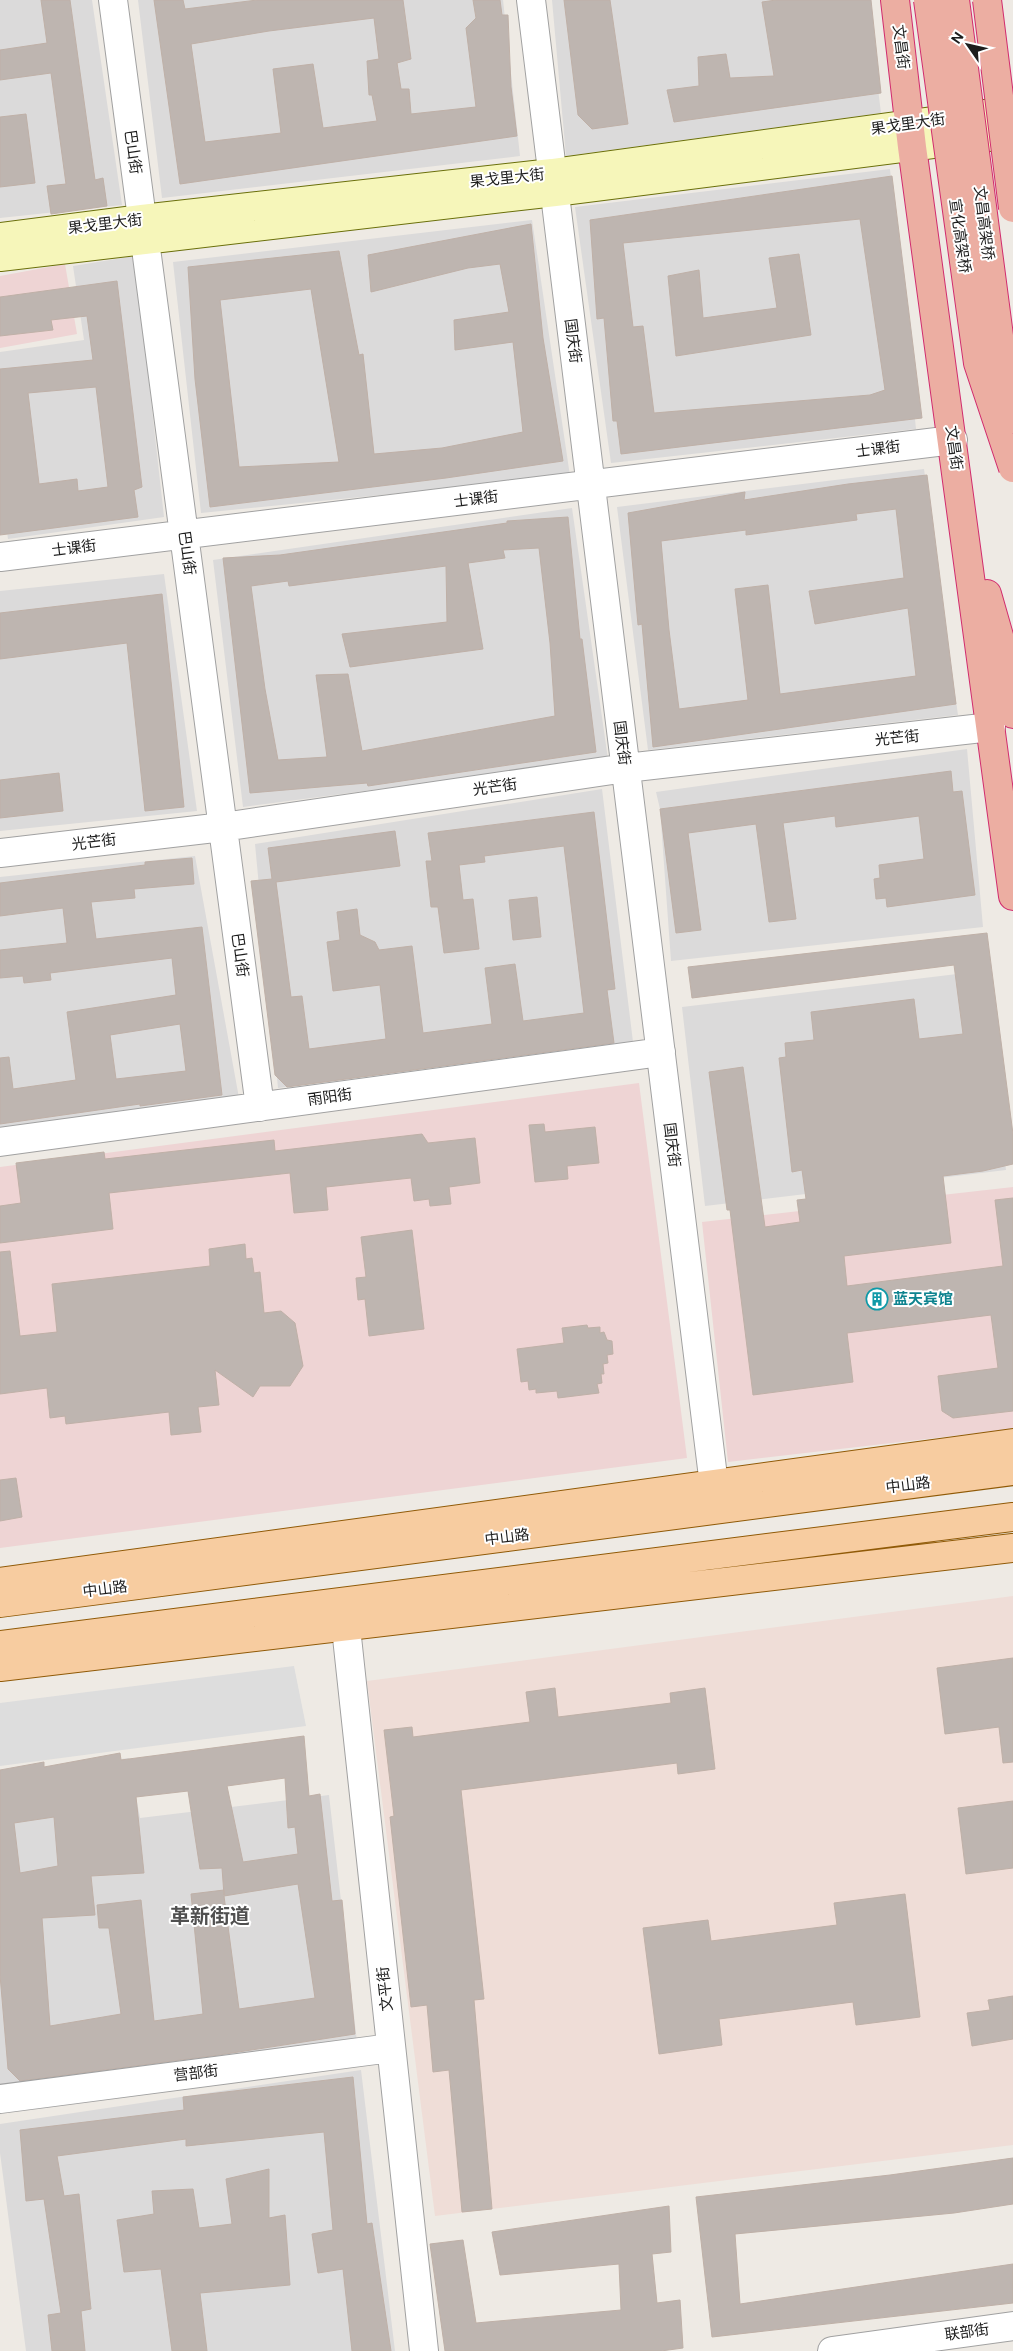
<svg xmlns="http://www.w3.org/2000/svg" width="1013" height="2351" viewBox="0 0 1013 2351" font-family="'DM Sans','Noto Sans SC',sans-serif">
<style>
.residential{fill:#dbdada}
.commercial{fill:#eed4d4}
.military{fill:#efddd7}
.parking{fill:#ddd}
.building{fill:#beb5b0;stroke:#bfb0a7;fill-rule:evenodd}
.lines{fill:none;stroke-linecap:round;stroke-linejoin:round}
.tertiary-casing{stroke:#a1a1a1;stroke-width:30}
.secondary-casing{stroke:#6a6f0a;stroke-width:30}
.primary-casing{stroke:#905a07;stroke-width:30}
.trunk-casing{stroke:#d12c6e;stroke-width:30}
.tertiary{stroke:#fff;stroke-width:28}
.secondary{stroke:#f6f6ba;stroke-width:28}
.primary{stroke:#f7cca0;stroke-width:28}
.trunk{stroke:#ecaea2;stroke-width:28}
.trunk-bridge-casing{stroke:#d12c6e;stroke-width:30;stroke-linecap:butt}
.trunk-bridge{stroke:#ecaea2;stroke-width:28}
.labels{text-anchor:middle;dominant-baseline:central;stroke-width:4;stroke-linejoin:round;paint-order:stroke}
.street-label{font-size:15px;fill:#1d1d1d;stroke:#fff}
.culture-label{font-size:15px;font-weight:bold;fill:#0d838f;stroke:#fff;text-anchor:start}
.district-label{font-size:20px;font-weight:bold;fill:#505050;stroke:#fff}
</style>
<rect width="100%" height="100%" fill="#eeeae4"/>
<!-- residential -->
<path class="residential" d="M 0,0 L 92,0 L 122,205 L 0,218 Z
M 138,0 L 503,0 L 520,156 L 162,198 Z
M 552,0 L 867,0 L 881,113 L 566,156 Z
M 890,169 L 916,429 L 611,463 L 575,207 Z
M 532,220 L 570,476 L 201,513 L 173,262 Z
M 135,256 L 164,517 L 8,539 L 0,480 L 0,352 L 84,340 L 73,266 Z
M 924,469 L 958,715 L 648,750 L 617,507 Z
M 572,508 L 608,759 L 243,807 L 213,560 Z
M 164,574 L 197,811 L 0,831 L 0,591 Z
M 967,749 L 983,927 L 671,961 L 660,809 L 656,792 Z
M 602,789 L 633,1042 L 278,1088 L 255,844 Z
M 195,856 L 239,1098 L 0,1128 L 0,877 Z
M 982,971 L 1006,1170 L 705,1206 L 682,1007 Z
M 129,1758 L 140,1818 L 329,1795 L 357,2042 L 0,2091 L 0,1774 Z
M 361,2070 L 395,2351 L 26,2351 L 0,2153 L 0,2124 Z"/>
<!-- commercial -->
<path class="commercial" d="M 65,264 L 77,334 L 0,348 L 0,276 Z
M 639,1083 L 687,1458 L 0,1548 L 0,1167 Z
M 1013,1187 L 1013,1429 L 728,1462 L 702,1222 Z"/>
<!-- military -->
<path class="military" d="M 1013,1596 L 1013,2145 L 435,2216 L 367,1681 Z"/>
<!-- parking -->
<path class="parking" d="M 294,1666 L 306,1726 L 0,1766 L 0,1703 Z"/>
<!-- building -->
<path class="building" d="M 41,0 L 70,0 L 95,180 L 103,178 L 107,206 L 51,214 L 47,186 L 66,184 L 51,73 L 0,80 L 0,50 L 47,43 Z
M 154,0 L 183,0 L 185,9 L 257,0 L 403,0 L 411,59 L 397,63 L 401,89 L 409,89 L 411,114 L 476,107 L 466,28 L 476,18 L 473,0 L 500,0 L 502,15 L 508,15 L 511,87 L 517,136 L 180,184 ZM 374,18 L 379,59 L 367,61 L 369,95 L 372,95 L 377,121 L 323,128 L 313,64 L 273,69 L 281,133 L 205,142 L 191,44 L 269,31 Z
M 564,0 L 610,0 L 628,124 L 592,129 L 578,115 Z
M 776,0 L 871,0 L 881,93 L 674,122 L 667,90 L 699,86 L 698,57 L 726,54 L 730,78 L 774,76 L 762,2 Z
M 26,114 L 35,183 L 0,187 L 0,117 Z
M 892,176 L 922,418 L 621,454 L 617,421 L 613,421 L 604,318 L 597,319 L 590,220 ZM 860,219 L 885,390 L 870,395 L 654,413 L 643,326 L 633,327 L 623,243 Z
M 531,224 L 543,338 L 563,461 L 446,478 L 210,507 L 195,379 L 188,267 L 339,251 L 359,355 L 363,354 L 374,454 L 442,448 L 523,432 L 513,342 L 455,350 L 454,320 L 509,312 L 500,264 L 468,268 L 371,292 L 368,255 ZM 311,289 L 339,462 L 239,467 L 220,300 Z
M 799,254 L 811,335 L 676,356 L 668,276 L 699,270 L 703,318 L 777,308 L 769,258 Z
M 117,281 L 142,487 L 134,490 L 138,517 L 0,535 L 0,369 L 93,360 L 87,316 L 51,320 L 53,330 L 0,336 L 0,297 ZM 96,387 L 108,487 L 78,491 L 77,479 L 39,484 L 28,393 Z
M 927,475 L 956,704 L 653,747 L 642,624 L 638,625 L 628,513 L 745,492 L 744,500 L 848,484 ZM 896,509 L 904,578 L 809,591 L 815,624 L 908,608 L 916,676 L 780,694 L 768,585 L 735,589 L 748,700 L 679,709 L 669,630 L 661,541 L 746,530 L 746,535 L 857,520 L 856,514 Z
M 568,517 L 580,639 L 582,639 L 596,752 L 368,786 L 367,783 L 250,793 L 223,558 L 280,555 L 507,523 L 507,521 ZM 539,548 L 550,643 L 555,716 L 362,751 L 348,674 L 316,675 L 327,757 L 278,760 L 265,689 L 251,586 L 288,581 L 289,586 L 446,566 L 447,622 L 342,634 L 350,667 L 483,649 L 468,563 L 505,558 L 503,550 Z
M 162,594 L 184,807 L 145,811 L 127,643 L 0,659 L 0,613 Z
M 951,771 L 953,792 L 962,791 L 975,895 L 887,907 L 886,898 L 876,899 L 874,879 L 880,878 L 879,865 L 924,859 L 919,816 L 836,827 L 835,816 L 783,823 L 796,919 L 769,922 L 756,824 L 688,833 L 701,930 L 676,933 L 660,809 Z
M 59,773 L 63,811 L 0,818 L 0,780 Z
M 594,812 L 615,989 L 607,990 L 614,1043 L 287,1087 L 275,1075 L 251,881 L 272,879 L 268,848 L 395,831 L 400,866 L 276,882 L 291,997 L 302,996 L 309,1049 L 386,1039 L 380,985 L 333,991 L 327,942 L 340,940 L 337,912 L 357,909 L 360,935 L 375,942 L 379,950 L 412,946 L 423,1033 L 492,1024 L 485,968 L 515,964 L 523,1021 L 584,1013 L 564,846 L 484,856 L 485,862 L 459,865 L 463,900 L 473,899 L 479,949 L 444,953 L 438,907 L 431,907 L 426,861 L 432,861 L 428,833 Z
M 192,858 L 194,884 L 134,889 L 135,898 L 91,902 L 96,939 L 202,927 L 222,1095 L 140,1106 L 140,1104 L 0,1124 L 0,1058 L 9,1057 L 13,1089 L 76,1080 L 67,1012 L 176,995 L 172,958 L 50,973 L 51,980 L 24,983 L 23,976 L 0,978 L 0,950 L 67,943 L 63,908 L 0,916 L 0,883 L 145,865 L 145,862 ZM 180,1024 L 186,1071 L 116,1079 L 110,1035 Z
M 537,897 L 541,937 L 513,940 L 509,900 Z
M 987,933 L 1013,1134 L 1013,1164 L 983,1171 L 943,1176 L 951,1243 L 844,1256 L 847,1286 L 1003,1266 L 995,1200 L 1013,1198 L 1013,1411 L 953,1418 L 942,1411 L 938,1376 L 998,1368 L 991,1315 L 847,1333 L 853,1382 L 753,1395 L 730,1210 L 727,1210 L 709,1072 L 743,1067 L 765,1227 L 800,1222 L 797,1200 L 806,1199 L 802,1170 L 792,1172 L 779,1058 L 786,1057 L 785,1043 L 814,1040 L 811,1012 L 914,999 L 919,1039 L 963,1034 L 954,965 L 692,998 L 688,967 Z
M 544,1124 L 545,1132 L 595,1127 L 599,1163 L 567,1166 L 568,1179 L 535,1182 L 529,1125 Z
M 422,1134 L 428,1143 L 475,1138 L 480,1183 L 449,1187 L 451,1204 L 430,1206 L 429,1199 L 414,1201 L 411,1178 L 326,1187 L 328,1210 L 294,1213 L 290,1173 L 109,1193 L 113,1229 L 0,1243 L 0,1206 L 21,1203 L 16,1163 L 104,1152 L 105,1159 L 274,1140 L 275,1151 Z
M 412,1230 L 424,1329 L 369,1336 L 365,1299 L 358,1300 L 356,1278 L 366,1277 L 361,1237 Z
M 245,1244 L 246,1259 L 252,1258 L 254,1273 L 260,1272 L 264,1313 L 281,1311 L 295,1323 L 303,1366 L 290,1386 L 260,1386 L 253,1397 L 215,1370 L 219,1405 L 198,1407 L 201,1432 L 171,1435 L 169,1412 L 66,1424 L 65,1416 L 50,1418 L 47,1388 L 0,1394 L 0,1252 L 10,1251 L 20,1336 L 57,1332 L 52,1284 L 210,1266 L 209,1249 Z
M 587,1325 L 588,1328 L 600,1327 L 600,1333 L 604,1332 L 607,1340 L 612,1341 L 613,1354 L 607,1355 L 608,1363 L 603,1364 L 604,1374 L 601,1374 L 602,1383 L 597,1384 L 599,1393 L 558,1398 L 557,1391 L 536,1393 L 536,1389 L 529,1390 L 528,1381 L 521,1382 L 517,1349 L 564,1343 L 562,1328 Z
M 16,1478 L 22,1517 L 0,1521 L 0,1480 Z
M 1013,1658 L 1013,1762 L 1003,1763 L 999,1727 L 945,1734 L 937,1668 Z
M 555,1688 L 558,1717 L 671,1703 L 670,1693 L 705,1688 L 715,1769 L 678,1774 L 677,1763 L 461,1790 L 484,1999 L 474,2000 L 492,2209 L 462,2212 L 449,2070 L 433,2072 L 427,2005 L 411,2007 L 390,1817 L 394,1816 L 384,1730 L 412,1727 L 413,1737 L 530,1722 L 526,1692 Z
M 304,1736 L 309,1796 L 320,1794 L 332,1901 L 342,1900 L 355,2034 L 219,2055 L 20,2081 L 8,2069 L 0,1975 L 0,1770 L 44,1762 L 44,1767 L 120,1753 L 121,1760 ZM 285,1778 L 288,1828 L 295,1827 L 298,1854 L 243,1862 L 227,1786 ZM 188,1791 L 200,1869 L 222,1868 L 224,1895 L 224,1890 L 191,1894 L 203,2014 L 154,2021 L 141,1900 L 97,1905 L 99,1928 L 109,1928 L 121,2014 L 50,2026 L 42,1918 L 95,1915 L 91,1876 L 144,1873 L 136,1797 ZM 54,1817 L 58,1866 L 20,1873 L 14,1823 ZM 298,1884 L 315,1998 L 239,2009 L 224,1896 Z
M 1013,1801 L 1013,1868 L 966,1874 L 958,1808 Z
M 905,1894 L 920,2017 L 856,2025 L 853,2002 L 719,2019 L 722,2045 L 659,2054 L 643,1928 L 708,1920 L 711,1941 L 837,1925 L 834,1903 Z
M 1013,1996 L 1013,2039 L 972,2046 L 967,2013 L 990,2010 L 988,2000 Z
M 353,2077 L 367,2224 L 372,2223 L 391,2351 L 352,2351 L 343,2269 L 318,2273 L 312,2234 L 333,2230 L 324,2132 L 186,2146 L 186,2139 L 57,2156 L 64,2196 L 79,2194 L 91,2309 L 81,2311 L 85,2351 L 52,2351 L 48,2315 L 61,2313 L 44,2199 L 26,2201 L 20,2130 L 184,2110 L 183,2097 Z
M 1013,2158 L 1013,2204 L 954,2213 L 735,2234 L 740,2304 L 1013,2264 L 1013,2303 L 712,2337 L 696,2197 L 890,2175 Z
M 269,2169 L 269,2218 L 285,2215 L 290,2285 L 200,2293 L 207,2351 L 172,2351 L 161,2269 L 124,2272 L 117,2220 L 154,2214 L 152,2191 L 193,2189 L 199,2228 L 232,2224 L 226,2179 Z
M 669,2206 L 671,2252 L 652,2254 L 657,2303 L 680,2300 L 683,2348 L 661,2351 L 445,2351 L 430,2244 L 463,2240 L 476,2323 L 621,2310 L 619,2264 L 500,2275 L 492,2232 Z"/>
<g class="lines">
<!-- tertiary casing -->
<g class="tertiary-casing">
<path id="tertiary" d="M 113,0 L 260,1107
M 531,0 L 714,1485
M 0,557 L 953,440
M 0,853 L 223,827 L 626,768 L 991,727
M 0,1142 L 661,1052
M 346,1628 L 424,2351
M 0,2099 L 391,2048
M 832,2351 L 1013,2326"/>
</g>
<!-- secondary casing -->
<g class="secondary-casing">
<path id="secondary" d="M 0,237 L 142,219 L 552,173 L 1013,110
M 0,257 L 555,192 L 1013,134"/>
</g>
<!-- primary casing -->
<g class="primary-casing">
<path id="primary" d="M 0,1582 L 1013,1443
M 0,1603 L 1013,1471
M 0,1645 L 1013,1517
M 0,1667 L 1013,1548"/>
</g>
<!-- trunk casing -->
<g class="trunk-casing">
<path id="trunk" d="M 895,0 L 912,147 L 1013,896
M 987,594 L 1005,657 L 1013,714"/>
</g>
<!-- tertiary -->
<use href="#tertiary" class="tertiary"/>
<!-- secondary -->
<use href="#secondary" class="secondary"/>
<!-- primary -->
<use href="#primary" class="primary"/>
<!-- trunk -->
<use href="#trunk" class="trunk"/>
<!-- trunk-bridge casing -->
<g class="trunk-bridge-casing">
<path id="trunk-bridge" d="M 928,0 L 978,363 L 1013,468
M 955,0 L 1010,420
M 987,0 L 1013,208"/>
</g>
<!-- trunk-bridge -->
<use href="#trunk-bridge" class="trunk-bridge"/>
</g>
<!-- icons -->
<defs>
<g id="building-ring" transform="scale(1.125)"><circle r="9.5" fill="#fff" stroke="#0f9aa8" stroke-width="1.5"/><path d="M-4-6H4V6H1V3H-1V6H-4ZM-2.5-4.3h1.7v1.8h-1.7ZM.8-4.3h1.7v1.8H.8ZM-2.5-1h1.7V.8h-1.7ZM.8-1h1.7V.8H.8Z" fill="#0f9aa8"/></g>
</defs>
<g fill-rule="evenodd">
<use href="#building-ring" x="877" y="1299"/>
</g>
<g class="labels">
<!-- street labels -->
<g class="street-label">
<text transform="translate(901 47) rotate(83)">文昌街</text>
<text transform="translate(908 124) rotate(-8)">果戈里大街</text>
<text transform="translate(133 152) rotate(82)">巴山街</text>
<text transform="translate(507 178) rotate(-6)">果戈里大街</text>
<text transform="translate(984 223) rotate(83)">文昌高架桥</text>
<text transform="translate(105 224) rotate(-7)">果戈里大街</text>
<text transform="translate(960 236) rotate(82)">宣化高架桥</text>
<text transform="translate(573 341) rotate(83)">国庆街</text>
<text transform="translate(954 448) rotate(82)">文昌街</text>
<text transform="translate(878 449) rotate(-7)">士课街</text>
<text transform="translate(476 499) rotate(-7)">士课街</text>
<text transform="translate(74 548) rotate(-7)">士课街</text>
<text transform="translate(187 553) rotate(82)">巴山街</text>
<text transform="translate(897 738) rotate(-6)">光芒街</text>
<text transform="translate(622 743) rotate(83)">国庆街</text>
<text transform="translate(495 787) rotate(-8)">光芒街</text>
<text transform="translate(94 842) rotate(-7)">光芒街</text>
<text transform="translate(240 955) rotate(82)">巴山街</text>
<text transform="translate(330 1097) rotate(-8)">雨阳街</text>
<text transform="translate(672 1145) rotate(83)">国庆街</text>
<text transform="translate(908 1485) rotate(-7)">中山路</text>
<text transform="translate(507 1537) rotate(-7)">中山路</text>
<text transform="translate(105 1589) rotate(-7)">中山路</text>
<text transform="translate(385 1989) rotate(-96)">文平街</text>
<text transform="translate(196 2073) rotate(-7)">营部街</text>
<text transform="translate(967 2332) rotate(-8)">联部街</text>
</g>
<!-- culture labels -->
<g class="culture-label">
<text x="893" y="1299">蓝天宾馆</text>
</g>
<!-- district labels -->
<g class="district-label">
<text x="210" y="1916">革新街道</text>
</g>
</g>
<!-- north arrow -->
<g transform="translate(968 45) rotate(304)" stroke="#ffffff" stroke-width="4" paint-order="stroke">
<path d="M0-4L9 19L0 12L-9 19Z" fill="#1d1d1d"/>
<text y="-8" font-size="14" font-weight="bold" text-anchor="middle" fill="#1d1d1d">N</text>
</g>
</svg>
